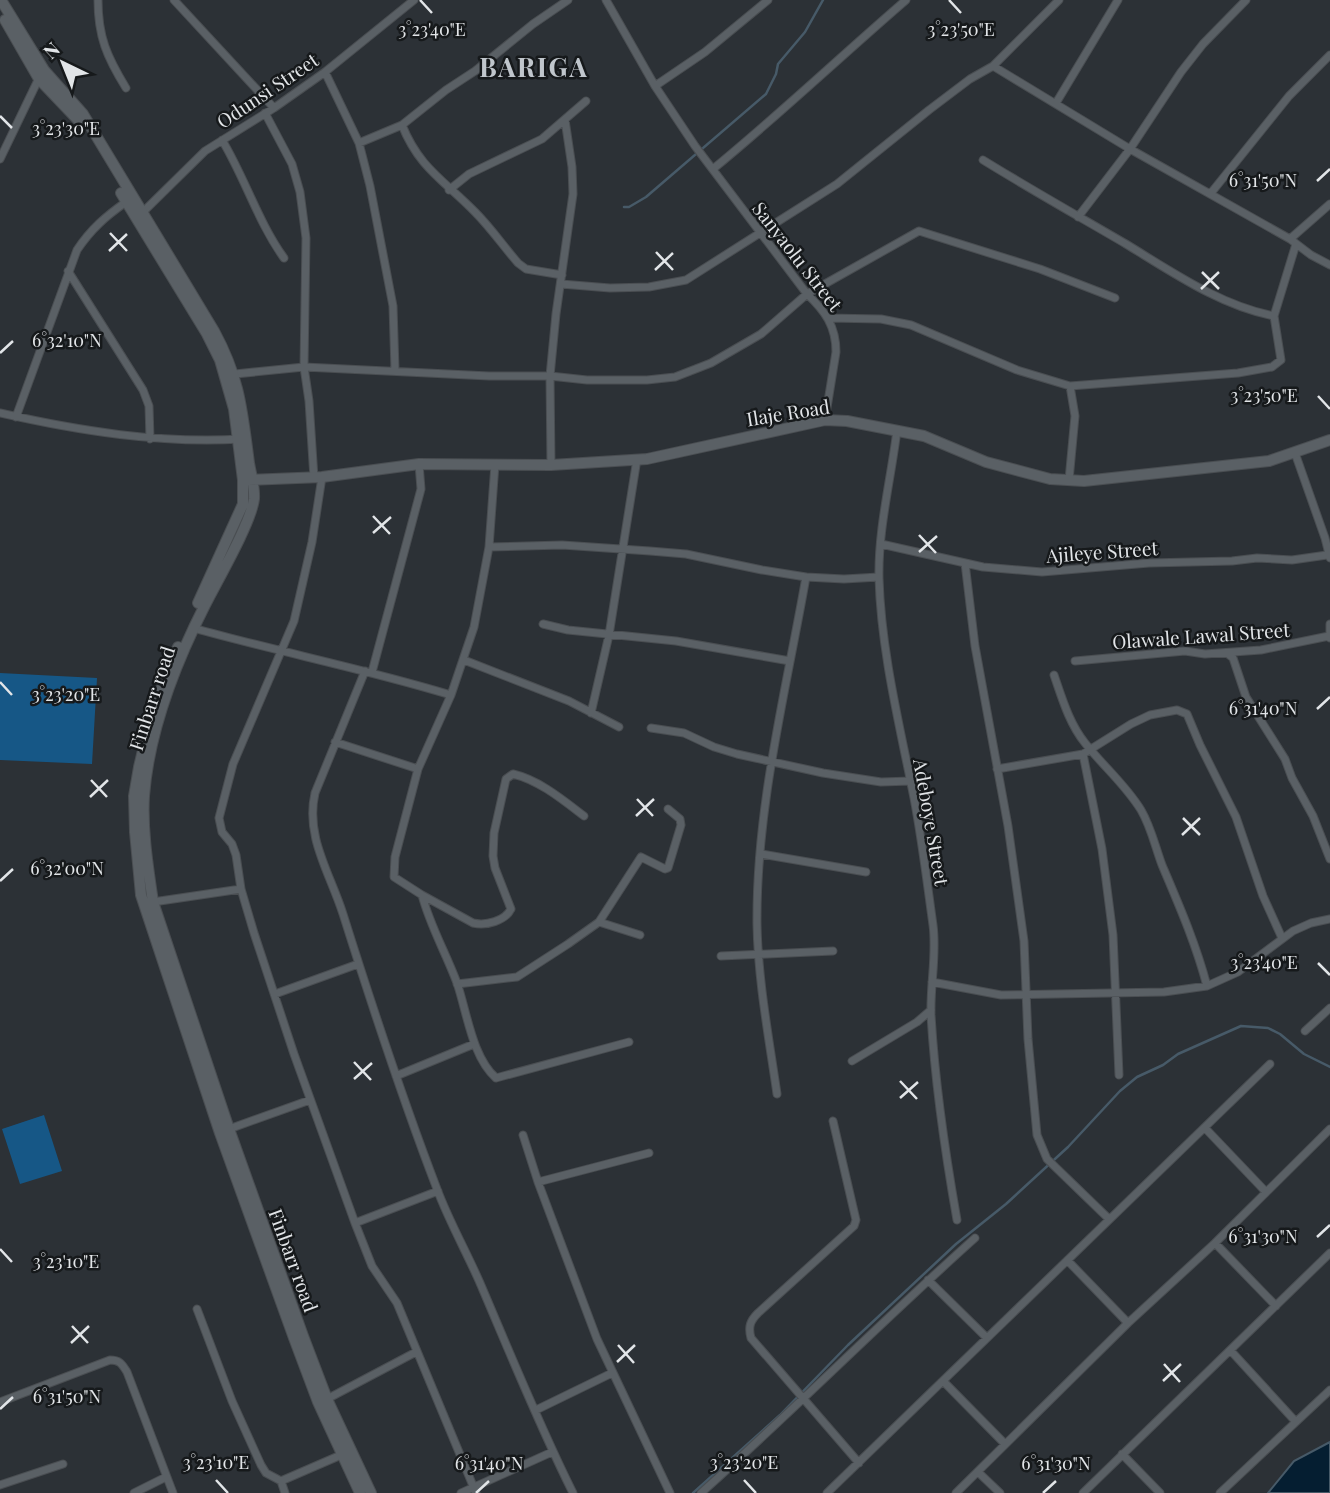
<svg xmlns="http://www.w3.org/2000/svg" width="1330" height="1493" viewBox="0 0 1330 1493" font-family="'Playfair Display',serif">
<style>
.green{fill:#165786}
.water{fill:#051e31;stroke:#475a68;stroke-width:2}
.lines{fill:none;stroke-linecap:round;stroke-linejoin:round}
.stream{stroke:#475a68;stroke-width:2.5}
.street-casing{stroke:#4a4e52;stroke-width:9}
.secondary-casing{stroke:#4a4e52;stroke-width:12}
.street{stroke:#5a6065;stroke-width:7}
.secondary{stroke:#5a6065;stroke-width:10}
.ticks{fill:none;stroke:#e2e5e8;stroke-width:2.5}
.labels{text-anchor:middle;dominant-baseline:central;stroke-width:5;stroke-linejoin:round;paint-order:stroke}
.street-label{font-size:19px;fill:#e2e5e8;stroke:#16191b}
.district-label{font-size:26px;font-weight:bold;letter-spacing:2px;fill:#c0c6cc;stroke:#16191b}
.ticks-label{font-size:18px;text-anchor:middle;fill:#e2e5e8;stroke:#16191b;stroke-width:5;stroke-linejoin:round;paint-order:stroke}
</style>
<rect width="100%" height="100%" fill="#2c3136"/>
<!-- green -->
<path class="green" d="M 0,673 L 97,678 L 92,764 L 0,760 Z
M 44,1115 L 62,1171 L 20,1184 L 2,1129 Z"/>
<!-- water -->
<path class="water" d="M 1330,1442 L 1330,1493 L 1268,1493 L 1294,1461 Z"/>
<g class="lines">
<!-- stream -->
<path class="stream" d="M 624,207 L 629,207 L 646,197 L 766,94 L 776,74 L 778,64 L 805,32 L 823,0
M 693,1493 L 780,1415 L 848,1345 L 956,1244 L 1006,1204 L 1068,1147 L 1120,1091 L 1137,1077 L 1163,1065 L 1178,1054 L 1241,1026 L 1268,1028 L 1280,1034 L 1304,1054 L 1330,1067"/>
<!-- street casing -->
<g class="street-casing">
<path id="street" d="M 98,0 C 98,37 107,57 126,88
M 174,0 L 274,108
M 606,0 L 655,86 L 695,146 L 807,294 C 825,311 836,326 836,352 L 825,420
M 993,66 L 1130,149 L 1290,239 L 1311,255 L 1330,265
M 325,72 L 359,143 L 370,186 L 393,306 L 395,370
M 655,86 L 705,52 L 768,0
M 1056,103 L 1118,0
M 265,113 L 292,164 L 300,192 L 306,238 L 304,367 L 309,401 L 314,478
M 402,125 C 419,168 445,181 475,212 C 491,228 504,247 518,263 L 526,269 L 562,275
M 222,140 C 245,178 258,222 284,258
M 359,143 L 402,125 L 446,90 L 475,71 L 533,24 L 568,0
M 0,159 L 39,78
M 983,160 C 1030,189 1078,216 1126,244 C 1172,272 1221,306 1274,316
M 713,169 C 779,115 841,56 906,0
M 449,190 L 469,174 L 542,139 L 586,101
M 1211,193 L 1289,96 L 1330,55
M 143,212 L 205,151 L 274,108 L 325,72 L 414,0
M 1078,217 L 1130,149 L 1181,72 L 1203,44 L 1246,0
M 1290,239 L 1330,204
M 68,271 L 143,390 L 149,406 L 150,439
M 561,284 L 610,288 L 649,287 L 686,280 L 837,184 L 929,110 L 970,79 L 993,66 L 1059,0
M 828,318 L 881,319 L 911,325 L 1017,370 L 1070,386 L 1238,373 L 1272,367 L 1281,360 L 1274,316 L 1296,244
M 235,374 L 304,367 L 489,376 L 550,376 L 587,380 L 647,380 L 675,377 L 711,363 L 761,334 L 807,294 L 919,231 L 1040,269 L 1115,298
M 0,413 C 79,431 161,444 242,439
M 16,417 L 77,250 C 91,229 106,216 126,202
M 897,430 C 891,479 878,529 879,578 C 881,651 900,727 914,798 C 922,840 927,882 933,925 C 937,955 930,984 931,1015 C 935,1084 945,1152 957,1220
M 1295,453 L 1325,538 L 1330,558
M 495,464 L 489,547 L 474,627 L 451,695 L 418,769 L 395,857 L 394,877 L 422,895 L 473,923 C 486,926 505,921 511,909 L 495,868 L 493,856 L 494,833 L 506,779 L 513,774 C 539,780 563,800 584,816
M 551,465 L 550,376 L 556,314 L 573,194 L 572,167 L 565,120
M 322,477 L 312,542 L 294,621 L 233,764 L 219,818 L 222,832 L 232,844 L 236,855 L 241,889 L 254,933 L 294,1054 L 355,1223 L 372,1266 L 397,1303 L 476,1493
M 1069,480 L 1075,416 L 1070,386
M 881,544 L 983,567 L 1042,572 L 1149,563 L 1232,561 L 1257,558 L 1292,560 L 1327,555
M 489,547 L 562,545 L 650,551 L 686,554 L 762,570 L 806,577 L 844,579 L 879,577
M 965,563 L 975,646 L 1008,826 L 1024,941 L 1028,1039 L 1037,1135 L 1047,1159 L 1109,1219
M 543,624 L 568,630 L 676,641 L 790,661
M 1330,624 L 1330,638
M 193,628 C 279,652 366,669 451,695
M 1227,653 L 1233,658 L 1246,697 L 1285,759 L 1292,778 L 1313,816 L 1330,859
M 464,660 L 569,701 L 619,727
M 1075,661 L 1185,651 L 1205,654 L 1261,650 L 1329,636
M 365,671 L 315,793 C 305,837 330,873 343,914 C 372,1006 402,1098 437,1189 C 450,1224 469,1256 483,1290 C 512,1358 540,1427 573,1493
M 372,672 L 421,489 L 419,464
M 1054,675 C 1062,698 1069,723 1085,743 C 1103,766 1125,784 1141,810 C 1151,827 1155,846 1162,865 C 1179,905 1196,944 1207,986
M 591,713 L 609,635 L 637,459
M 651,728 L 684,733 L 714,747 L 737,754 L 823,773 L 881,782 L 911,781
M 335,742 L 418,769
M 1083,754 L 1102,849 L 1113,935 L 1119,1075
M 997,769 L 1083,754 L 1131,724 L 1150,715 L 1177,710 L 1187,714 L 1200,745 L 1236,817 L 1263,896 L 1282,938
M 761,854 L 866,872
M 422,895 C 430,926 446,953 457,983 C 467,1012 472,1057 496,1078 L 629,1042
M 153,902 L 241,889
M 599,922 L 640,935
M 721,956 L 833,951
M 932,982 L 1001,995 L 1164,992 L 1207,986 L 1238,972 L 1293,931 L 1311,923 L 1330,919
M 457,984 L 517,977 L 568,944 L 599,922 L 641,857 L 665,869 L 668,868 L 681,825 L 680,819 L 668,809
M 275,994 L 358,964
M 1305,1031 L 1330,1008
M 852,1061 L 917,1022 L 931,1010
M 396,1076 L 474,1044
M 777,1094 C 769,1038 758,981 757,924 C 756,807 786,691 806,577
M 833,1121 L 856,1220 L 854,1226 L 758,1313 C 750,1321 748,1327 751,1338 L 859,1463
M 1205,1128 L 1266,1192
M 229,1129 L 310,1100
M 523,1135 L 538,1182
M 649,1153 L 538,1182 L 597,1339 L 670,1493
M 355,1223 L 438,1191
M 1215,1243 L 1276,1306
M 1068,1261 L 1128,1323
M 928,1280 L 987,1338
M 197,1309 L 232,1401 L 261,1465 L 266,1473 L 281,1481 L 285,1493
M 1231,1351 L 1296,1422
M 943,1381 L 1005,1444
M 327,1399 L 416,1352
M 0,1402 L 110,1360 C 120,1360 122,1364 127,1372 L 173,1493
M 536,1410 L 612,1373
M 1122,1454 L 1160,1493
M 978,1472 L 1000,1493
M 281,1481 L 341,1455
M 0,1485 L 63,1464
M 134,1493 L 166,1477
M 461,1493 L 552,1452
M 701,1493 C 794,1410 882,1321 975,1238
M 827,1493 L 1270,1064
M 956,1493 L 1128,1323 L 1215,1243 L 1330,1129
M 1083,1493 L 1330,1253
M 1220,1493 L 1330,1390"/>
</g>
<!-- secondary casing -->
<g class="secondary-casing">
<path id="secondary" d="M 1,0 L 44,70 L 83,114 L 214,331 C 240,379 242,410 249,463 C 251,475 255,487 254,499 C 251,523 217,581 205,605 C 175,664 149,730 144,796 C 142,831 148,867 153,902 L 229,1129 L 303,1336 L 327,1399 L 371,1493
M 5,20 L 39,79 L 80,122
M 121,193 L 207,334 L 220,360 L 234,409 L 243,480 L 243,504 L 198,603
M 249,480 L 322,477 L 419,464 L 551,465 L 647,459 L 825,420 L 847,421 L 924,436 L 986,462 L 1050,479 L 1084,481 L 1269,461 L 1330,440
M 178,647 L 152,713 L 139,767 L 134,796 L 135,832 L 141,895 L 220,1133 L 294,1338 L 318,1402 L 360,1493"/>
</g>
<!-- street -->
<use href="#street" class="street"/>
<!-- secondary -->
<use href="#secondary" class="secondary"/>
</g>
<!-- ticks -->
<path class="ticks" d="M 420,0 L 432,13M 949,0 L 961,13M 0,116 L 12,128M 1317,181 L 1330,169M 110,233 L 127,251M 109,251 L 127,234M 656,252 L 673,270M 655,270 L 673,253M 1202,272 L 1219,289M 1201,289 L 1219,272M 0,353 L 13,341M 1318,396 L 1330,409M 373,516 L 390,534M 373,533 L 391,517M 919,535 L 936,553M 919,552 L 937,536M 0,682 L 12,695M 1317,709 L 1330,697M 91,780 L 107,797M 90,797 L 108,780M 637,799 L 653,816M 636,816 L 654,799M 1183,818 L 1200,835M 1182,835 L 1200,818M 0,881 L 13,869M 1318,963 L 1330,975M 354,1062 L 371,1080M 354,1079 L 372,1063M 900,1081 L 917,1099M 900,1098 L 918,1082M 1317,1237 L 1330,1225M 0,1249 L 12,1262M 72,1326 L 88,1343M 71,1343 L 89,1326M 618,1345 L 634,1363M 617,1362 L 635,1345M 1164,1364 L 1180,1382M 1163,1381 L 1181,1364M 0,1409 L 13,1397M 216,1480 L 228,1493M 744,1480 L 756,1493M 476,1493 L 489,1481M 1043,1493 L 1056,1481"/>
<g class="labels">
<!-- street labels -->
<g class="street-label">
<text transform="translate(267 90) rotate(-34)">Odunsi Street</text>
<text transform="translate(798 256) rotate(52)">Sanyaolu Street</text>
<text transform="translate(788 412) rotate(-9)">Ilaje Road</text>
<text transform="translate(1102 551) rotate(-4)">Ajileye Street</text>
<text transform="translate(1201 635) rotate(-4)">Olawale Lawal Street</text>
<text transform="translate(151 698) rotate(-72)">Finbarr road</text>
<text transform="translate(932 822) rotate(80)">Adeboye Street</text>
<text transform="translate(294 1260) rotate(70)">Finbarr road</text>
</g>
<!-- district labels -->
<g class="district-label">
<text x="534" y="66">BARIGA</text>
</g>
</g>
<g class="ticks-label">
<text x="432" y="36">3°23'40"E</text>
<text x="961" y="36">3°23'50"E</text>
<text x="66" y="135">3°23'30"E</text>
<text x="1263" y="187">6°31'50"N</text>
<text x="67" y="347">6°32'10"N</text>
<text x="1264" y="402">3°23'50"E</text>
<text x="66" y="701">3°23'20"E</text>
<text x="1263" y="715">6°31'40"N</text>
<text x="67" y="875">6°32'00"N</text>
<text x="1264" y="969">3°23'40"E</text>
<text x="1263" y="1243">6°31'30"N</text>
<text x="66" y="1268">3°23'10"E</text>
<text x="67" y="1403">6°31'50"N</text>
<text x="216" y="1469">3°23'10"E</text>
<text x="744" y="1469">3°23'20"E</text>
<text x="489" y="1470">6°31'40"N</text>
<text x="1056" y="1470">6°31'30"N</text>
</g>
<!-- north arrow -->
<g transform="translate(63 63) rotate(317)" stroke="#16191b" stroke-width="5" paint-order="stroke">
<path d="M0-5L12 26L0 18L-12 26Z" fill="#e2e5e8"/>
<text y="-10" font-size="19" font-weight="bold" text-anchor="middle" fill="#e2e5e8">N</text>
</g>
</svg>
